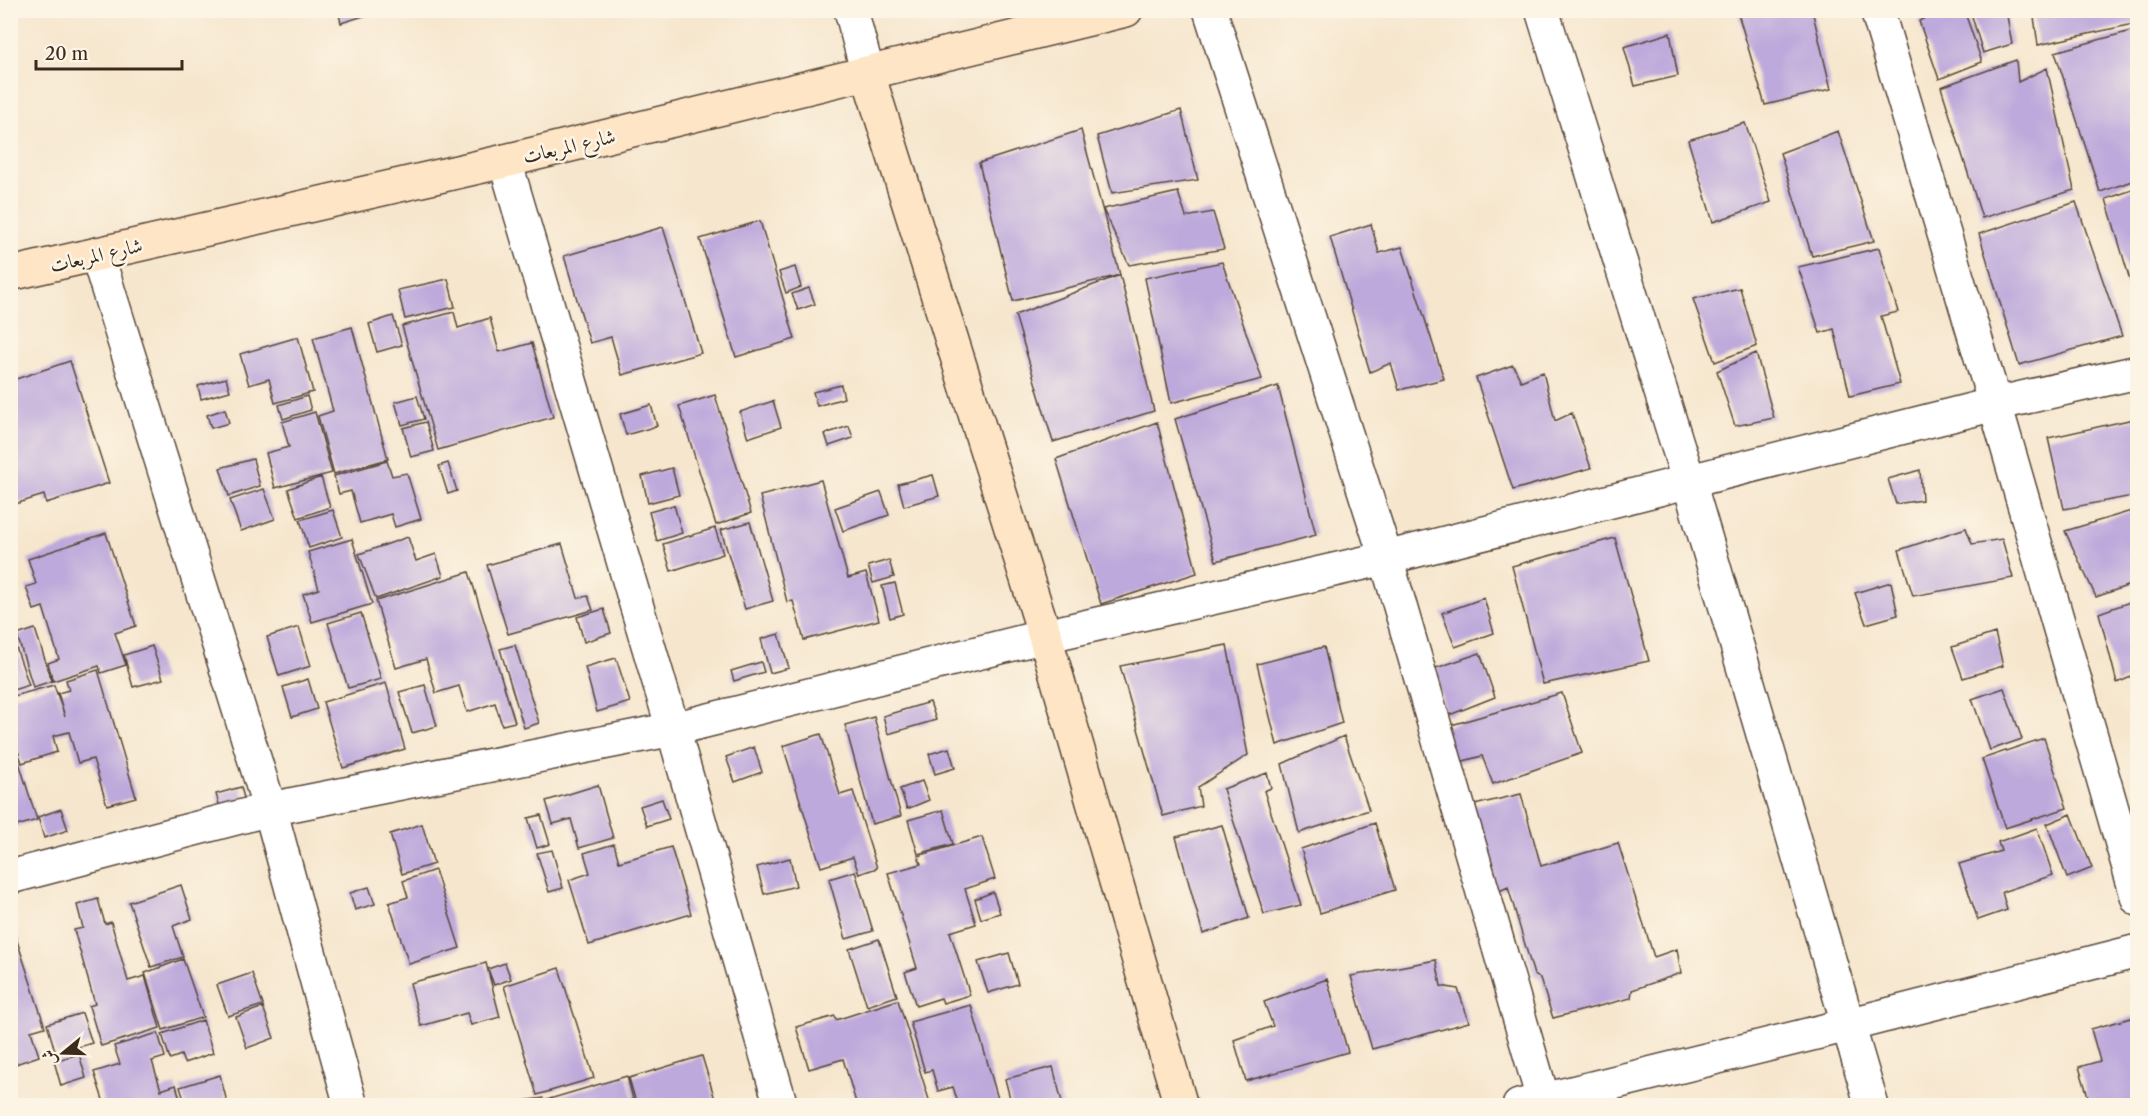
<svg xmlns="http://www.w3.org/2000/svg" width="2148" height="1116" viewBox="0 0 2148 1116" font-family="'Libre Caslon Text',Amiri,serif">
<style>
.building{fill:#bda9db}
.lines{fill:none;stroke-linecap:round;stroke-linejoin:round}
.street-casing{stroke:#574638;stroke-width:36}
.secondary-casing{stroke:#574638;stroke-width:36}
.street{stroke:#fff;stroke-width:33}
.secondary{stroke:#fee5c5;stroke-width:33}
.labels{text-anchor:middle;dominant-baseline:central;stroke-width:5;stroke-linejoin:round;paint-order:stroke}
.street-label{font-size:20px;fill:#3b2a1e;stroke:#fcf5e5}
</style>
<rect width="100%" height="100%" fill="#fcf5e5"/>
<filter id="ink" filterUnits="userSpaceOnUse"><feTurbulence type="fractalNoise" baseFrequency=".0167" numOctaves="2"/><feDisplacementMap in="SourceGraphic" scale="12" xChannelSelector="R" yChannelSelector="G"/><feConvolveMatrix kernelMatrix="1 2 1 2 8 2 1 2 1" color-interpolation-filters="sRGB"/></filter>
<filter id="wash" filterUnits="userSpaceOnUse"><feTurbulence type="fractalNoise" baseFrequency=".008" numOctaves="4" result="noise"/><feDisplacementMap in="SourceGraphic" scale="24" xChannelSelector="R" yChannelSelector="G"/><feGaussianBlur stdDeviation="1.35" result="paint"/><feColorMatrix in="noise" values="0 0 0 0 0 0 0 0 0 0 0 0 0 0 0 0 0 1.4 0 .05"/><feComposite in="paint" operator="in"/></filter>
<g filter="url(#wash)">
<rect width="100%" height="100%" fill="#f6e6ce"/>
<g id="blocks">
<!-- building -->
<path class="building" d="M 338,10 L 380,10 L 380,11 L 341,23 Z
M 1737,10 L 1812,10 L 1831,89 L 1765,105 Z
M 1940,10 L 1964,10 L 1982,62 L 1939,79 L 1919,21 Z
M 1970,10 L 2006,10 L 2012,44 L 1983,53 Z
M 2033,10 L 2134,10 L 2138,23 L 2038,45 Z
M 2138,29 L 2138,179 L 2100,192 L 2055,52 Z
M 1670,33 L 1678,76 L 1635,86 L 1624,47 Z
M 2016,60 L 2018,82 L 2047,68 L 2074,190 L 1982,218 L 1941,87 Z
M 1181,110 L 1198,180 L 1112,193 L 1097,136 Z
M 1745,123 L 1771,202 L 1713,222 L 1688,140 Z
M 1081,130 L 1120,275 L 1013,301 L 979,163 Z
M 1838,131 L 1874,241 L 1812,256 L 1780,153 Z
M 2138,188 L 2138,304 L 2137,304 L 2106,199 Z
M 1178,192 L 1186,217 L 1213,212 L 1224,249 L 1129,265 L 1103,209 Z
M 2076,202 L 2122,336 L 2019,365 L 1979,234 Z
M 760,221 L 795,339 L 736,357 L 700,239 Z
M 1371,224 L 1379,253 L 1402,247 L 1444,379 L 1399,390 L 1391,363 L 1370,372 L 1330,237 Z
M 663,227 L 701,353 L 622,375 L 611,337 L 590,343 L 564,256 Z
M 1879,248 L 1898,312 L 1881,316 L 1900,384 L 1850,396 L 1834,329 L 1820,333 L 1798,267 Z
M 1222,262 L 1262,379 L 1171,403 L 1145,278 Z
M 795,267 L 801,287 L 786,293 L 779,272 Z
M 1120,275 L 1154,411 L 1053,442 L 1015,315 Z
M 448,279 L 455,307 L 405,319 L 398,290 Z
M 809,288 L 815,304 L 798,310 L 792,294 Z
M 1740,288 L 1757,346 L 1715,362 L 1693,299 Z
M 454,312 L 458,328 L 490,318 L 499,352 L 532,343 L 553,417 L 438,450 L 402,326 Z
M 393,316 L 402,345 L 377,352 L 369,324 Z
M 352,327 L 388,459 L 334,474 L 318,416 L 333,411 L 313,338 Z
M 298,337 L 313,392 L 275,403 L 269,379 L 249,385 L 240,354 Z
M 1756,353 L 1774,418 L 1735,426 L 1717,371 Z
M 70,361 L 109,483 L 46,503 L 44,495 L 12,505 L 10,381 Z
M 1513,365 L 1521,381 L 1543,372 L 1555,421 L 1572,413 L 1591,468 L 1513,490 L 1476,378 Z
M 226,378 L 230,391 L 201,399 L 198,386 Z
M 841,385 L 844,398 L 817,406 L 813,392 Z
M 1278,386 L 1316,535 L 1216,561 L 1175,419 Z
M 715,395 L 751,513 L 716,525 L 679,406 Z
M 307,396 L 311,410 L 283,419 L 279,405 Z
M 417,396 L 424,419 L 402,425 L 395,402 Z
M 773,401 L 781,427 L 748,438 L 740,412 Z
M 651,405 L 657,426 L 626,435 L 620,414 Z
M 225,409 L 229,423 L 211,428 L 207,415 Z
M 315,412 L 332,473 L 275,488 L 266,453 L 289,447 L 282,422 Z
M 2138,418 L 2138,495 L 2064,509 L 2048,438 Z
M 426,422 L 434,451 L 411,457 L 403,428 Z
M 1157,422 L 1197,573 L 1101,604 L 1056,459 Z
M 849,426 L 853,438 L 829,446 L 825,434 Z
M 253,459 L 260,486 L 229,496 L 220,468 Z
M 387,461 L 392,476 L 407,473 L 421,519 L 395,527 L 391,514 L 360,523 L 351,491 L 339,494 L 334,476 Z
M 448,463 L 457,491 L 448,494 L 439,466 Z
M 672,468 L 679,495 L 648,503 L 642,476 Z
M 1920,470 L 1922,500 L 1896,504 L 1888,479 Z
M 933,475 L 939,496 L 904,506 L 898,484 Z
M 321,477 L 330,507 L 298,518 L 288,489 Z
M 821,480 L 848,578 L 866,573 L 879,620 L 804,640 L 793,601 L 787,602 L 760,496 Z
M 264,489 L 275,519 L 241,531 L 230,500 Z
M 881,492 L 889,515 L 843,531 L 835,508 Z
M 674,505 L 682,533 L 657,541 L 649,512 Z
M 2138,509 L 2138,582 L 2096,597 L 2065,531 Z
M 333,510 L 342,537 L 309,548 L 300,520 Z
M 750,522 L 773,601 L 745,609 L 721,530 Z
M 715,528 L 723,554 L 671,571 L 663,544 Z
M 1966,528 L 1972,544 L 2002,539 L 2013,578 L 1913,596 L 1899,550 Z
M 106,533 L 136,626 L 115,633 L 126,665 L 101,673 L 99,666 L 53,681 L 48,663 L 59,659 L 43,607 L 34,610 L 26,587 L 36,584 L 28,559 Z
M 408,537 L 416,561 L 436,554 L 443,576 L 376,599 L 359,554 Z
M 1615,538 L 1649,661 L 1543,684 L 1512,566 Z
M 352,539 L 372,604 L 312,622 L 303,594 L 319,589 L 308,552 Z
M 562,544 L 578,598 L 588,596 L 593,610 L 508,634 L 487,565 Z
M 889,560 L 894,577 L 873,583 L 868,566 Z
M 469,572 L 515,722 L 502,725 L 495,703 L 467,712 L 459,686 L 436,693 L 426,659 L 396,668 L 376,601 Z
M 1891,582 L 1898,615 L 1866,624 L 1855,593 Z
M 895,583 L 903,614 L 890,618 L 882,586 Z
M 1484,598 L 1494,633 L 1455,647 L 1442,613 Z
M 2138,599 L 2138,674 L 2117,683 L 2099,613 Z
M 604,609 L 611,633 L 584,642 L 577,617 Z
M 361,613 L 381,679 L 348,688 L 328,623 Z
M 299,627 L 311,666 L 279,676 L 267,637 Z
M 35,629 L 52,681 L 33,687 L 17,635 Z
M 10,630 L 29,685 L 10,691 Z
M 1995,633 L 2003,666 L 1963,678 L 1952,647 Z
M 779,634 L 789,668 L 770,673 L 761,639 Z
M 515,645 L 539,723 L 524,728 L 500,649 Z
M 1227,645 L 1248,755 L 1198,787 L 1201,806 L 1163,816 L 1120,666 Z
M 152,646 L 163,679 L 133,687 L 124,655 Z
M 1324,647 L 1342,723 L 1277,745 L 1257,664 Z
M 1480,653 L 1495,697 L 1447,716 L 1433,669 Z
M 616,658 L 630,702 L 597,712 L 585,667 Z
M 761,662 L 764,672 L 734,681 L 731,671 Z
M 98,670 L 136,797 L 107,805 L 93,759 L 78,763 L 69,732 L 53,736 L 57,752 L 22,763 L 10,727 L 10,697 L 54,685 L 65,717 L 58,693 L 69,690 L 66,680 Z
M 308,679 L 317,709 L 292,717 L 283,687 Z
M 386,683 L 405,749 L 343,768 L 323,702 Z
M 425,685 L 437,726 L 412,733 L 399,692 Z
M 2004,688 L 2022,739 L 1990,750 L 1972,699 Z
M 1562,693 L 1582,753 L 1493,784 L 1482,756 L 1452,764 L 1441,728 Z
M 930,702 L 936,720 L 888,734 L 883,716 Z
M 874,717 L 901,816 L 872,824 L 845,725 Z
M 821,734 L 840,795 L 853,791 L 877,868 L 859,874 L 853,857 L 821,867 L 783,746 Z
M 1344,736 L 1369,810 L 1299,833 L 1282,764 Z
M 2044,738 L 2067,808 L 2005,828 L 1982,759 Z
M 754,747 L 762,772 L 735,782 L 726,757 Z
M 949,748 L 955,768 L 935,774 L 929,754 Z
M 18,759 L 37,820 L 10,828 L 10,761 Z
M 1267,773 L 1271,788 L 1264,791 L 1301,905 L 1264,914 L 1223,789 Z
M 922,781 L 929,800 L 907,809 L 900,789 Z
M 598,785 L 613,838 L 579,848 L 571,819 L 553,824 L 546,801 Z
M 241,787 L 248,813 L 224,821 L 216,794 Z
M 1521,794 L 1541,866 L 1618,843 L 1654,957 L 1677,949 L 1681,973 L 1632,990 L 1631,998 L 1553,1018 L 1540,978 L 1534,975 L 1508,887 L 1495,893 L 1470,806 Z
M 662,799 L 669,819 L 647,826 L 640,806 Z
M 61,809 L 68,830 L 44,838 L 38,817 Z
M 943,810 L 953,844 L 918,854 L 908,820 Z
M 2071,814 L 2092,868 L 2067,878 L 2047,824 Z
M 541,815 L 550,844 L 537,848 L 528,818 Z
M 1375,823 L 1395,890 L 1320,913 L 1301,849 Z
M 422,824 L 434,864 L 402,874 L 390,834 Z
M 1222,825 L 1249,918 L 1203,934 L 1176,837 Z
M 2037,828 L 2053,875 L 2002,892 L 2007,910 L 1978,920 L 1959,864 L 2001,851 L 1998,842 Z
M 982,837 L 995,879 L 965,889 L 976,924 L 950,932 L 970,995 L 943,1003 L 941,998 L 916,1006 L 905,972 L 917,968 L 888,873 L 921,864 L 918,856 Z
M 614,844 L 619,862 L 671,847 L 691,914 L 589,945 L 569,880 L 590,873 L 584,853 Z
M 552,850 L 563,888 L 549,892 L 537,853 Z
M 790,858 L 796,886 L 764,894 L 757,867 Z
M 435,870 L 460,948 L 409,964 L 389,903 L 408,897 L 403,881 Z
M 855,871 L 873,931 L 846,939 L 829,879 Z
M 181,885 L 192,919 L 173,926 L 183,957 L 151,967 L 129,902 Z
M 369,887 L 375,904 L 355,910 L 350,893 Z
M 993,892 L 1000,913 L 981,919 L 975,899 Z
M 98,899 L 105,924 L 111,922 L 128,981 L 145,976 L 160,1028 L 101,1046 L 89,1006 L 95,1004 L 74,930 L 83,928 L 77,905 Z
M 11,922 L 45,1027 L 31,1031 L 39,1056 L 10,1066 Z
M 879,939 L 897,996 L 867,1006 L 849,949 Z
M 1009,953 L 1018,984 L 988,993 L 978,962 Z
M 183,959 L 203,1017 L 163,1030 L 145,973 Z
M 1436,960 L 1441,986 L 1458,989 L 1469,1022 L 1372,1049 L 1351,976 Z
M 486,963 L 500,1017 L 471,1025 L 467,1013 L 421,1026 L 410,983 Z
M 505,963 L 511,979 L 494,985 L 488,969 Z
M 559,968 L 594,1078 L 537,1095 L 504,986 Z
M 252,973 L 263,1005 L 228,1016 L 217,985 Z
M 1327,979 L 1348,1052 L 1246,1081 L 1234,1040 L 1273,1026 L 1264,1002 Z
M 898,1000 L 931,1106 L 857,1106 L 843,1059 L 809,1069 L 796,1027 L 835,1016 L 836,1020 Z
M 971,1005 L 1000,1106 L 959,1106 L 953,1087 L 938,1091 L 932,1070 L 925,1072 L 910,1022 Z
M 263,1007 L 274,1038 L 247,1048 L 236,1017 Z
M 82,1013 L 92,1043 L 56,1054 L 47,1024 Z
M 2138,1016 L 2138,1106 L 2091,1106 L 2079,1067 L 2100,1061 L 2091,1029 Z
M 203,1020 L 213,1053 L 184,1063 L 181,1055 L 170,1059 L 162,1034 Z
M 158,1033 L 165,1057 L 152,1061 L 161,1090 L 176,1085 L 182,1106 L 105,1106 L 94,1072 L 120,1064 L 114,1046 Z
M 79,1054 L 86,1078 L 61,1086 L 54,1061 Z
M 702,1056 L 717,1106 L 637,1106 L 629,1078 Z
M 1053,1067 L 1063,1106 L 1012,1106 L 1005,1079 Z
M 220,1075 L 228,1106 L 186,1106 L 180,1087 Z
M 627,1076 L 633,1099 L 613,1106 L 547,1106 L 546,1100 Z
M 543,1098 L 544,1106 L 500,1106 L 500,1104 Z"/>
</g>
</g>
<g filter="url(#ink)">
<use href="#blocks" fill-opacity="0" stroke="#574638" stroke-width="1.5"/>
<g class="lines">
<!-- street casing -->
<g class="street-casing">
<path id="street" d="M 851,10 L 868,74
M 1210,10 L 1386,558 L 1545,1106
M 1542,10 L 1689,482 L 1872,1106
M 1877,10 L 1995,404 L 2138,899
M 505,161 L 673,729 L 781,1106
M 97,254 L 270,809 L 351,1106
M 10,877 L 270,809 L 673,729 L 1045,636 L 1386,558 L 1995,404 L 2138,372
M 1519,1106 L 1848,1025 L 2138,951"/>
</g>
<!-- secondary casing -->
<g class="secondary-casing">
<path id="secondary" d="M 868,74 L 1045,636 L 1181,1106
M 10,274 L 505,161 L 1126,10"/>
</g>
<!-- street -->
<use href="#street" class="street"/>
<!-- secondary -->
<use href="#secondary" class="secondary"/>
</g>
</g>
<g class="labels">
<!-- street labels -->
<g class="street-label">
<text transform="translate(569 146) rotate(-13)">شارع المربعات</text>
<text transform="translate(96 255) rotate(-13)">شارع المربعات</text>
</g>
</g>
<!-- margin -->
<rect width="2148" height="1116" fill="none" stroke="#fcf5e5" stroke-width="36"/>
<!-- north arrow -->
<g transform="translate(63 1053) rotate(251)" stroke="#fcf5e5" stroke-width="4.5" paint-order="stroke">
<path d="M0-4.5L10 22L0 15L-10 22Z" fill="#3b2a1e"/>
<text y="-9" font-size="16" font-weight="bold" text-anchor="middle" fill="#3b2a1e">ش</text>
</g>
<!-- scale -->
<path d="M36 60v9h146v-9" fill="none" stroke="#3b2a1e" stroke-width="3"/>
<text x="45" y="60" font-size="18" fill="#3b2a1e" stroke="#fcf5e5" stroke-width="4.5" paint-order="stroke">20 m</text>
</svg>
